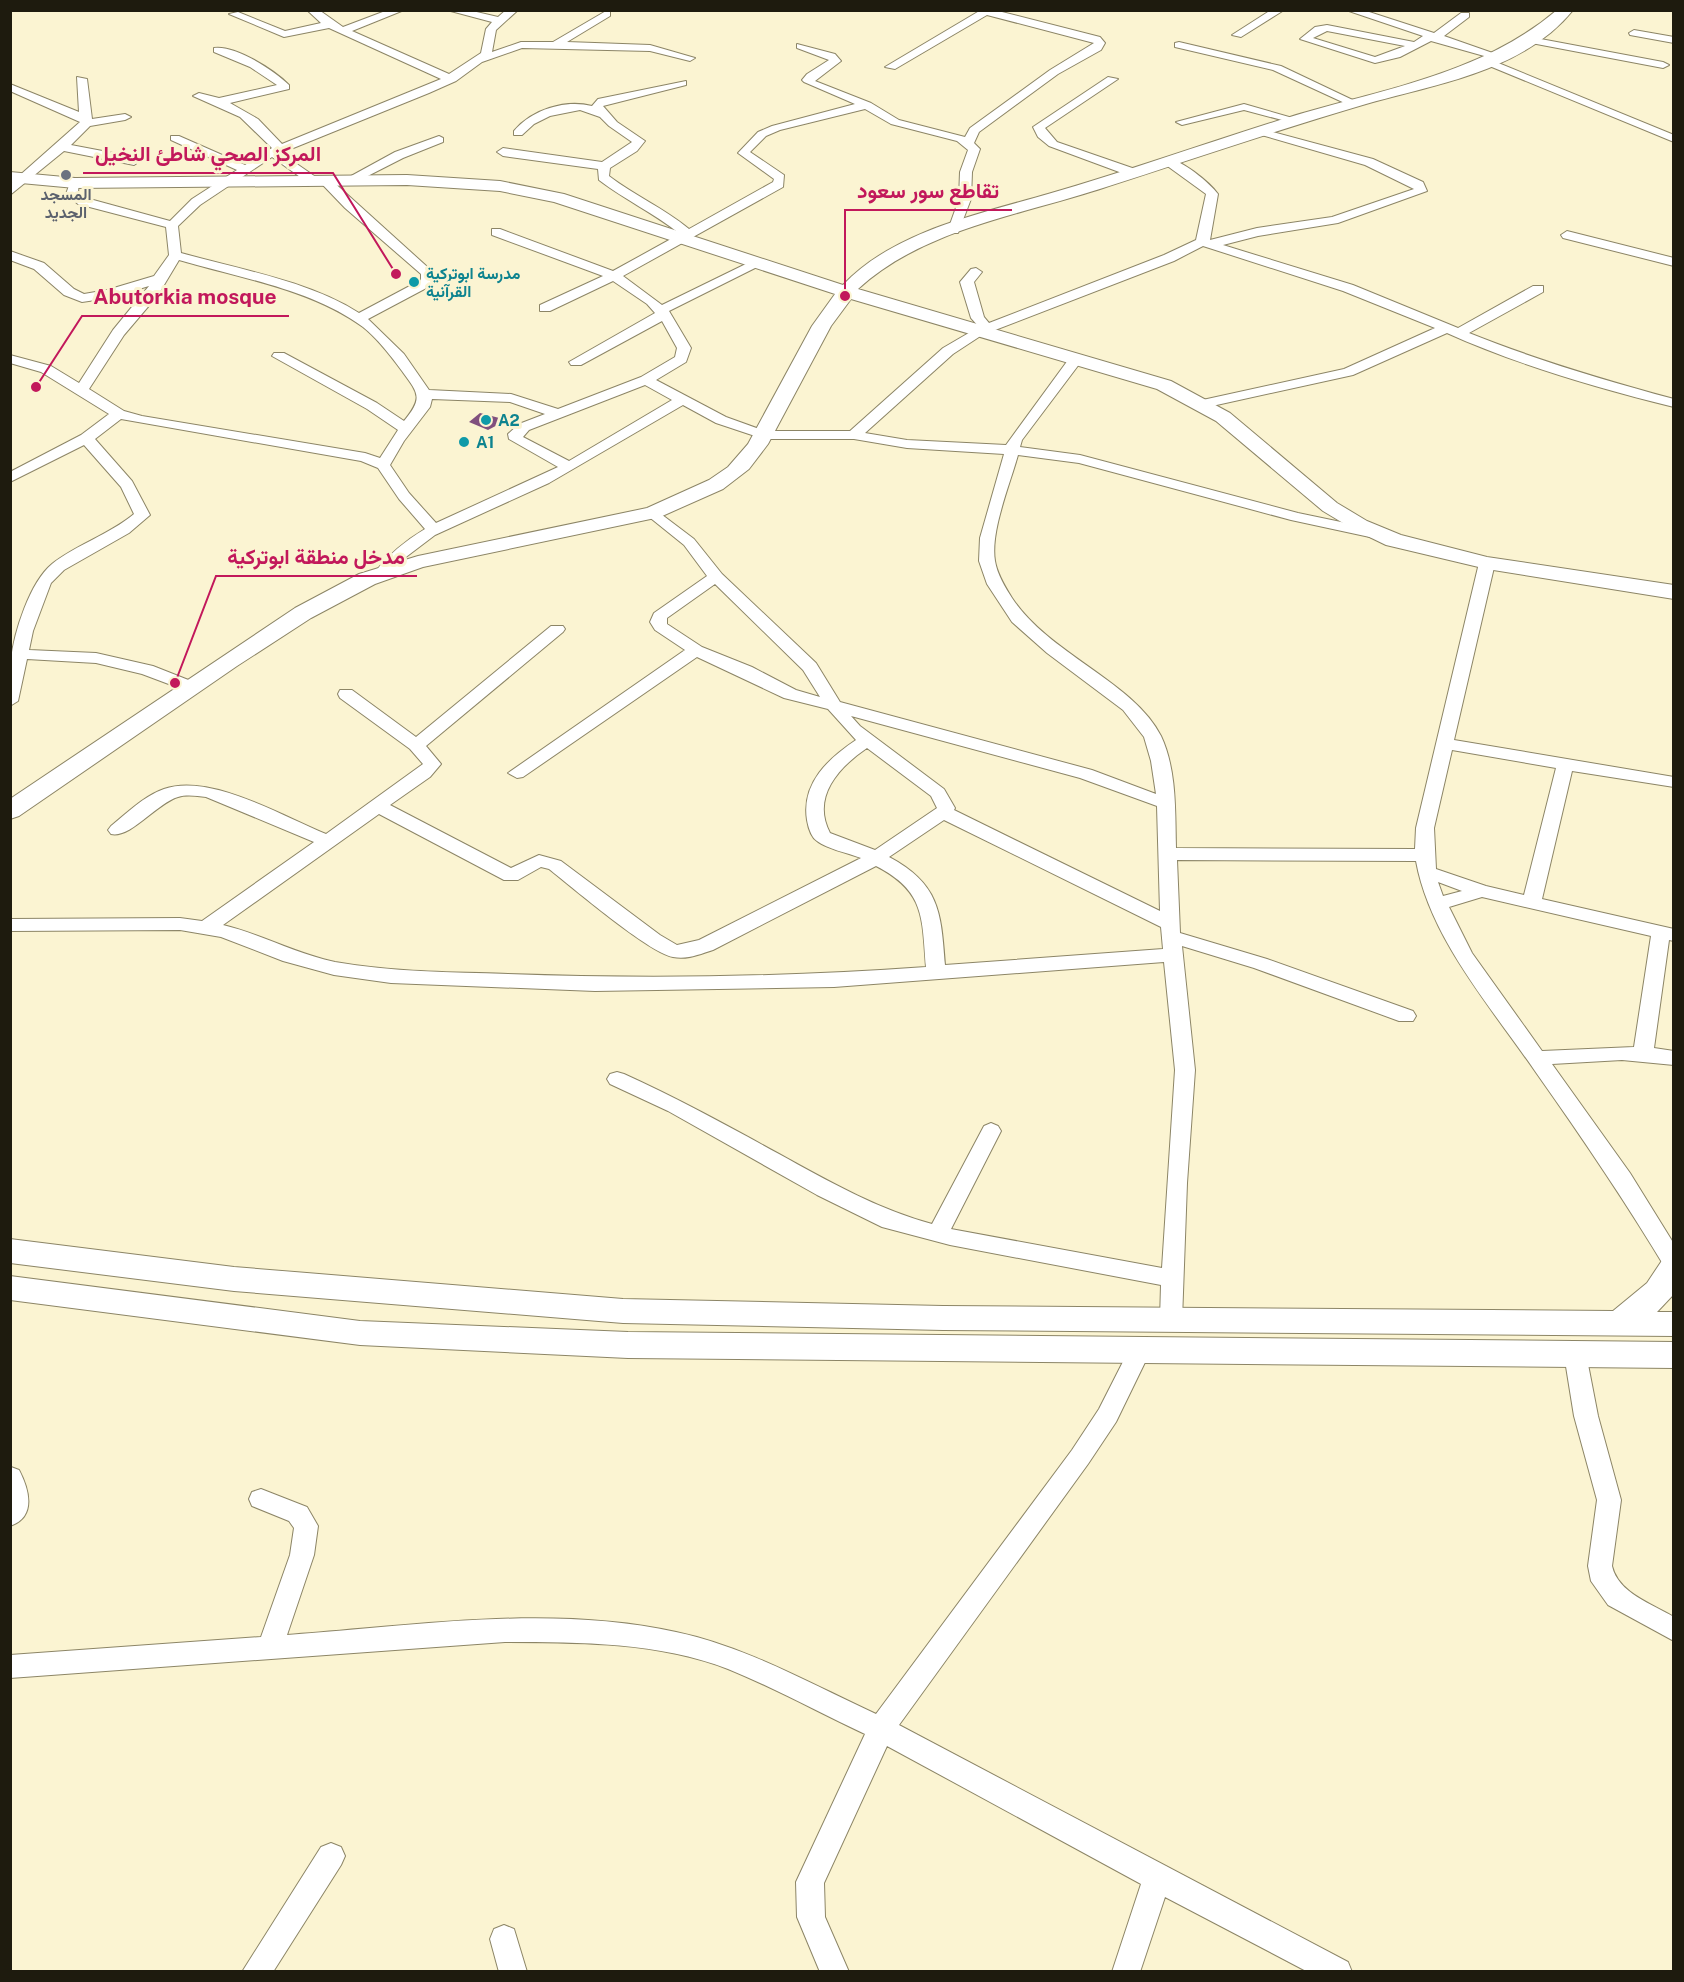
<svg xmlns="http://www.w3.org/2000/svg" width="1684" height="1982" viewBox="0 0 1684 1982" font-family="'Public Sans',Vazirmatn,sans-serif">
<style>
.building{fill:#80507e}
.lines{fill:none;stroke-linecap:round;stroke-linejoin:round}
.street-casing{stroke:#8c8566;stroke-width:2}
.secondary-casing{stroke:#8c8566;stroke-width:2}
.street{fill:#fff;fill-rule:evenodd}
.secondary{fill:#fff;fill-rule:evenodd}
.worship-dot{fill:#6b7280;stroke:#fbf4d2;stroke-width:2}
.culture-dot{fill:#0f9aa8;stroke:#fbf4d2;stroke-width:2}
.labels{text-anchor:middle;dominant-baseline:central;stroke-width:6;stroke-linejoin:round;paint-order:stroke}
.far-worship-label{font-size:16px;font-weight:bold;fill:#5b616d;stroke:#fbf4d2}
.far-culture-label{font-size:16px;font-weight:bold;fill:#0d838f;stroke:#fbf4d2;text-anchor:start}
.leader{fill:none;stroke:#c2185b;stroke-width:2}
.callout-dot{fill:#c2185b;stroke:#fbf4d2;stroke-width:2}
.callout-label{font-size:21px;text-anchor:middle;font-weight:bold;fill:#c2185b;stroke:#fbf4d2;stroke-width:6;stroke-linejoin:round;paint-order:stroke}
</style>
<rect width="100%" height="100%" fill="#fbf4d2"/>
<!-- building -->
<path class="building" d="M 480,413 L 507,420 L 488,430 L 469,422 Z"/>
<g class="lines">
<!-- street casing -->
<g class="street-casing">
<path id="street" d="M 307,10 L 319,10 L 343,27 L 388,10 L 404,10 L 352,31 L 449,74 L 481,53 L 486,29 L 492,22 L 447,10 L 468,10 L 498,17 L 506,10 L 518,10 L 496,30 L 492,52 L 521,42 L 553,42 L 606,11 L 610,12 L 610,16 L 567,42 L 650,45 L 695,58 L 690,61 L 650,51 L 522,48 L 482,62 L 456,81 L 429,93 L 281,153 L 320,180 L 329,178 L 434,273 L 432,285 L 368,319 L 404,354 L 429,390 L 511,394 L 558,409 L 641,377 L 675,357 L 677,348 L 662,321 L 581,365 L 571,365 L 569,362 L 655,313 L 647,304 L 613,281 L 550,311 L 540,311 L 540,305 L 603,276 L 492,235 L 492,229 L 500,229 L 613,271 L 680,234 C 654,213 625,200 599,180 L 598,169 L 503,156 L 497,152 L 503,148 L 602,162 L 632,142 L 609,126 L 600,117 L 580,110 L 550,116 L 534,124 L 522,135 L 514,135 L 514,131 C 531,110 565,99 592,106 L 598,99 L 686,81 L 686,85 L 603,106 L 617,122 L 645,141 L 637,151 L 610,168 L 609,176 C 635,196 664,208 689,229 L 773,182 L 774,179 L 738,153 L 758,132 L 772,126 L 855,104 L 804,82 L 802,80 L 807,74 L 829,60 L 797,48 L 797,44 L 835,54 L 841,61 L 815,81 L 871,103 L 899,120 L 965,137 L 970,128 L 1050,70 L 1094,43 L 987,15 L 895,69 L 885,67 L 981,10 L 994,10 L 1100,37 L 1105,43 L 1101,50 L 1058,74 L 979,132 L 974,143 L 980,149 L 972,172 L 971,199 L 958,233 L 950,233 L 948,230 L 959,199 L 960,172 L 968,150 L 957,141 L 891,124 L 865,109 L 780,130 L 766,136 L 750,152 L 784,175 L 783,187 L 623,276 L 662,305 L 752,261 L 762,261 L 763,264 L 669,311 L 691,348 L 686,362 L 656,380 L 726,417 L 765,431 L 850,431 L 943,348 L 979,327 L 971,318 L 960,282 L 971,269 L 976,268 L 982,272 L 974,282 L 984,317 L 989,323 L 1164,255 L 1196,240 L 1206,194 L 1166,165 L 1166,159 C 1179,157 1210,183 1218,194 L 1210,240 L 1257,228 L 1332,217 L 1414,189 L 1365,165 L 1258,134 L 1256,132 L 1262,129 L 1373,159 L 1423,182 L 1427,191 L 1338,223 L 1258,236 L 1223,245 L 1353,285 L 1458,328 L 1533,286 L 1543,286 L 1543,292 L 1469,333 C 1536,360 1604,380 1674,399 L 1674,407 C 1597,388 1518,365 1447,333 L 1353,375 L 1203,408 L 1198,407 L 1198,401 L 1344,369 L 1435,328 L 1343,291 L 1203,246 L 1174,261 L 982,335 L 953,354 L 865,433 L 907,440 L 1006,445 L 1071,356 L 1076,355 L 1083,359 L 1022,440 L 1020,447 L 1080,455 L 1298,513 L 1384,531 L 1387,534 L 1379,539 L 1291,520 L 1079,463 L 1018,455 C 1010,484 990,532 995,561 C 997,574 1005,587 1012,598 C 1049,654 1134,682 1161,736 C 1177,770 1175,812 1176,848 L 1415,849 L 1416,828 L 1479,563 L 1487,558 L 1493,560 L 1495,563 L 1454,740 L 1674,777 L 1674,787 L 1572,771 L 1542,899 L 1674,929 L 1674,941 L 1669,940 L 1654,1048 L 1674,1051 L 1674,1065 L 1622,1060 L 1552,1064 L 1630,1173 L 1674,1244 L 1674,1271 L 1666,1269 C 1625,1201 1581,1136 1535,1071 C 1491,1007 1430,938 1416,861 L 1177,860 L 1180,933 L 1267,959 L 1413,1011 L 1416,1016 L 1413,1021 L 1399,1021 L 1254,968 L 1182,946 L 1195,1070 L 1187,1183 L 1182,1320 L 1179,1326 L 1171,1329 L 1163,1326 L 1160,1320 L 1161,1285 L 950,1245 L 882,1227 L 817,1195 L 668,1111 L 610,1084 L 607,1079 L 610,1074 L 617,1072 L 624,1074 C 677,1098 728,1126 779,1154 C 828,1181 877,1209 932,1224 L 984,1126 L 991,1123 L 998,1126 L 1001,1131 L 951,1229 L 1162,1268 L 1175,1070 L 1164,962 L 834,987 L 595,991 L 391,983 L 334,975 L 283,961 L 221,937 L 180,930 L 10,931 L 10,919 L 180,918 L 202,921 L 314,842 L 206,797 C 197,796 187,794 178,797 C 157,803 130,839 111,834 L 108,830 L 111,826 C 127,813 144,796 164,789 C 210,773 282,816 326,834 L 423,764 L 410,749 L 340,698 L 338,694 L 340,690 L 352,690 L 416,737 L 551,626 L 563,626 L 565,629 L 563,632 L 426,746 L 441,764 L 430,777 L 390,805 L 511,868 L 539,855 L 561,861 L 660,935 L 677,945 L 699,940 L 861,858 C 848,853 827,849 817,841 C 811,837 808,826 807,820 C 801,783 829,758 856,740 L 828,709 L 784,698 L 697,657 L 523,777 L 517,778 L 508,773 L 685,650 L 655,630 L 650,622 L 654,613 L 707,576 L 684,545 L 648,516 L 645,513 L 648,510 L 653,508 L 694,539 L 722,574 L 816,663 L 840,702 L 1092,770 L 1156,794 L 1151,761 L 1144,737 L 1123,710 L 1047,653 L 1012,622 L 987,584 L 979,561 L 980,538 L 1004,454 L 907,448 L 854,439 L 764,439 L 716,423 L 683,405 L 549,483 L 435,535 L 402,560 L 389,575 L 377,575 L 375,572 C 389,554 405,541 425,529 L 399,499 L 378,468 L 361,461 L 121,419 L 95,439 L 132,481 L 150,515 L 129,533 L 64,570 L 51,583 L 33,631 L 29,650 L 96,653 L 153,666 L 196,683 L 198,687 L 190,692 L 142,674 L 96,663 L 27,659 L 18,701 L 10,706 C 10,691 9,675 11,660 C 14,632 30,582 52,564 C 77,544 109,535 134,514 L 121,487 L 84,445 L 10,482 L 10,472 L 81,435 L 109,414 L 41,372 L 10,363 L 10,355 L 51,366 L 79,383 L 113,330 L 149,286 L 109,298 L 82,302 L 64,295 L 34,269 L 10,260 L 10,251 L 44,263 L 74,289 L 84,294 L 107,290 L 154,276 L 169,255 L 166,227 L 78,204 L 66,194 L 71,180 L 79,180 L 78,193 L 86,198 L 170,221 L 192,199 L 237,170 L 171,140 L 171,136 L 179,136 L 245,165 L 272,148 L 240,117 L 193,96 L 199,93 L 219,98 L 277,85 L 250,67 L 214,52 L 214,48 C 235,45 274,70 289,85 L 289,89 L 230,103 L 258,119 L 282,144 L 441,79 L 329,28 L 284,37 L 229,14 L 238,12 L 285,31 L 321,23 ZM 272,157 L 310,184 L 320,182 L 345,208 L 421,274 L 421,280 L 359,313 C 309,281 238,269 181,253 L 178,226 L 200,205 ZM 179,260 C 240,278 311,289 363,327 C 377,338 391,356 402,371 C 419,394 423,398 404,421 L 377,403 L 284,353 L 274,353 L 272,356 L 367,409 L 398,430 L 380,458 L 365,453 L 142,416 L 124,411 L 89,389 L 124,335 L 158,295 ZM 645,385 L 672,400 L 569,461 L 523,437 L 529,430 ZM 432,399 L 510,402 L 545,414 L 519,424 L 508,434 L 509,439 L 558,467 L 436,523 L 409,493 L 390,465 L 404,441 L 430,407 ZM 715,584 L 803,670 L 820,697 L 796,690 L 752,667 L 702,647 L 667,624 L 667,618 ZM 851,716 L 1080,778 L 1157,806 L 1160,911 L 954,810 L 955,808 L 944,789 L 860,726 ZM 867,748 L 931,796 L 937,808 L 875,850 L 830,833 C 811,797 839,767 867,748 ZM 1452,750 L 1556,768 L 1524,895 L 1486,886 L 1436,869 L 1434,828 ZM 379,814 L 504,880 L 518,880 L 541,867 L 549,869 C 572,887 649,953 673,957 C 687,960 700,954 713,950 L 876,866 C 925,891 922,917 926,967 C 787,977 647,979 508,974 C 450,972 392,972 335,962 C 296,954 261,934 223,925 ZM 944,820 L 1161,927 L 1163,949 L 945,965 C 941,913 940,884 889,857 ZM 1438,882 L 1462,891 L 1443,896 ZM 1482,897 L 1651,936 L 1634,1047 L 1542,1051 L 1472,953 L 1449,907 Z
M 1271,10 L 1284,10 L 1241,37 L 1232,35 Z
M 1346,10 L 1363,10 L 1434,33 L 1461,13 L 1469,13 L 1469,17 L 1444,36 L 1507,58 L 1502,61 L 1431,41 L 1400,57 L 1375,63 L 1300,39 L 1315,27 L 1327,25 L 1414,42 L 1423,36 ZM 1327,31 L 1405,46 L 1375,57 L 1313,38 Z
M 1634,30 L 1674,37 L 1674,43 L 1630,35 L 1629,33 Z
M 1530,37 L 1663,62 L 1669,65 L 1663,68 L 1526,42 L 1526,38 Z
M 1179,42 L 1281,66 L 1359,103 L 1349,105 L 1273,70 L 1175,47 L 1175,43 Z
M 1491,60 L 1674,135 L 1674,142 L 1487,65 L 1485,63 Z
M 77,77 L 87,79 L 92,119 L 125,114 L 131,117 L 125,120 L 90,126 L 71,145 L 134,157 L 140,161 L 134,165 L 64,151 L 10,195 L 10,184 L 80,122 L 10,91 L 10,84 L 79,112 Z
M 1108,77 L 1118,79 L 1045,128 L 1057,142 L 1138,170 L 1138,176 L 1130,176 L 1049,146 L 1038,137 L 1033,127 Z
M 1244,104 L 1303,121 L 1297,124 L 1244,110 L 1182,125 L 1176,122 Z
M 439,136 L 443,138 L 443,142 L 403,158 L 352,184 L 342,181 L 395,152 Z
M 1567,231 L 1674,258 L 1674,266 L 1563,238 L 1561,235 Z
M 1140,1341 L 1148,1344 L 1151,1350 L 1116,1422 L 1088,1464 L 899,1725 L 1348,1962 L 1352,1972 L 1308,1972 L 1165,1897 L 1140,1972 L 1112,1972 L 1141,1884 L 887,1746 L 824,1883 L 825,1917 L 849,1972 L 820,1972 L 797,1917 L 796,1882 L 865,1734 C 820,1713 775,1688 728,1669 C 658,1642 578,1642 505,1642 L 10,1678 L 10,1655 L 261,1637 L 290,1555 L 294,1528 L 289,1521 L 252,1506 L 249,1499 L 252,1492 L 261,1489 L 307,1507 L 318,1526 L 314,1555 L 287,1635 C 414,1626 549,1604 676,1632 C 747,1647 811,1684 876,1714 L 1072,1450 L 1099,1409 L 1132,1344 Z
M 1575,1345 L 1583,1348 L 1586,1354 L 1598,1416 L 1621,1500 L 1612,1566 C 1618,1593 1652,1604 1674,1617 L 1674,1641 L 1608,1605 L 1591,1581 L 1588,1566 L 1597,1500 L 1574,1416 L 1564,1354 L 1567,1348 Z
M 11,1467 L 19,1470 C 29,1489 37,1517 10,1526 Z
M 331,1843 L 341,1847 L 345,1856 L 341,1865 L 273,1972 L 242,1972 L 321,1847 Z
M 504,1925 L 514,1929 L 527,1972 L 499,1972 L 490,1939 L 494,1929 Z"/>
</g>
<!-- secondary casing -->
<g class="secondary-casing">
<path id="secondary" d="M 1557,10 L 1573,10 C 1524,71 1436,84 1366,104 C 1277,130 1190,160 1103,188 C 1021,215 923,229 858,289 L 1171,381 L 1230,413 L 1337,503 L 1367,521 L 1401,535 L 1487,557 L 1674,585 L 1674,599 L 1487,569 L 1386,545 L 1353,529 L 1323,511 L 1216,421 L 1157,389 L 851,299 L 831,326 L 768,444 L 749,469 L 723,489 L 660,517 L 423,567 L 375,584 L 311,618 L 237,666 L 19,816 L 10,819 L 10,799 L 295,608 L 359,574 L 418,556 L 647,508 L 709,480 L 728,467 L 748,444 L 812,326 L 835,294 L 554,202 L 500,191 L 407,185 L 75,188 L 10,182 L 10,172 L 75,178 L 407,175 L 500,181 L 564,194 L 843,285 C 894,231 979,214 1048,194 C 1129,171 1209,142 1290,117 C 1382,89 1481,75 1557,10 Z
M 10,1239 L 234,1267 L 623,1299 L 943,1306 L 1613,1311 L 1647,1283 L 1663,1259 L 1674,1255 L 1674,1294 L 1657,1312 L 1674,1312 L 1674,1336 L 943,1330 L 623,1323 L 234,1291 L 10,1263 Z
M 10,1276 L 360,1321 L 628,1332 L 1674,1342 L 1674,1368 L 628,1358 L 360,1345 L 10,1300 Z"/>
</g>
<!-- street -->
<use href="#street" class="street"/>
<!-- secondary -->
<use href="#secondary" class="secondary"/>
</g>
<!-- markers -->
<circle class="worship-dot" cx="66" cy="175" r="6"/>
<g class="culture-dot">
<circle cx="414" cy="282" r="6"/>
<circle cx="486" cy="420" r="6"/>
<circle cx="464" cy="442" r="6"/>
</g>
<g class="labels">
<!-- far-worship labels -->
<g class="far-worship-label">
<text x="66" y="194">المسجد<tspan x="66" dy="18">الجديد</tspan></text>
</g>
<!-- far-culture labels -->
<g class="far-culture-label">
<text x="426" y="273">مدرسة ابوتركية<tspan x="426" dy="18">القرآنية</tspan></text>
<text x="498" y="420">A2</text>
<text x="476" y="442">A1</text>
</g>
</g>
<!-- callouts -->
<path class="leader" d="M396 274L333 173H83M845 296L845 210H1012M36 387L82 316H289M175 683L216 576H417"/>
<g class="callout-dot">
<circle cx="396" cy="274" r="6"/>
<circle cx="845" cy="296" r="6"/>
<circle cx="36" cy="387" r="6"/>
<circle cx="175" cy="683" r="6"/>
</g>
<g class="callout-label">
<text x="208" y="161">المركز الصحي شاطئ النخيل</text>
<text x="928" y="198">تقاطع سور سعود</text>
<text x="185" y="304">Abutorkia mosque</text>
<text x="316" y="564">مدخل منطقة ابوتركية</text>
</g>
<!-- border -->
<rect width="1684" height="1982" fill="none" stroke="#1e1b0e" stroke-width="24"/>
</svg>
